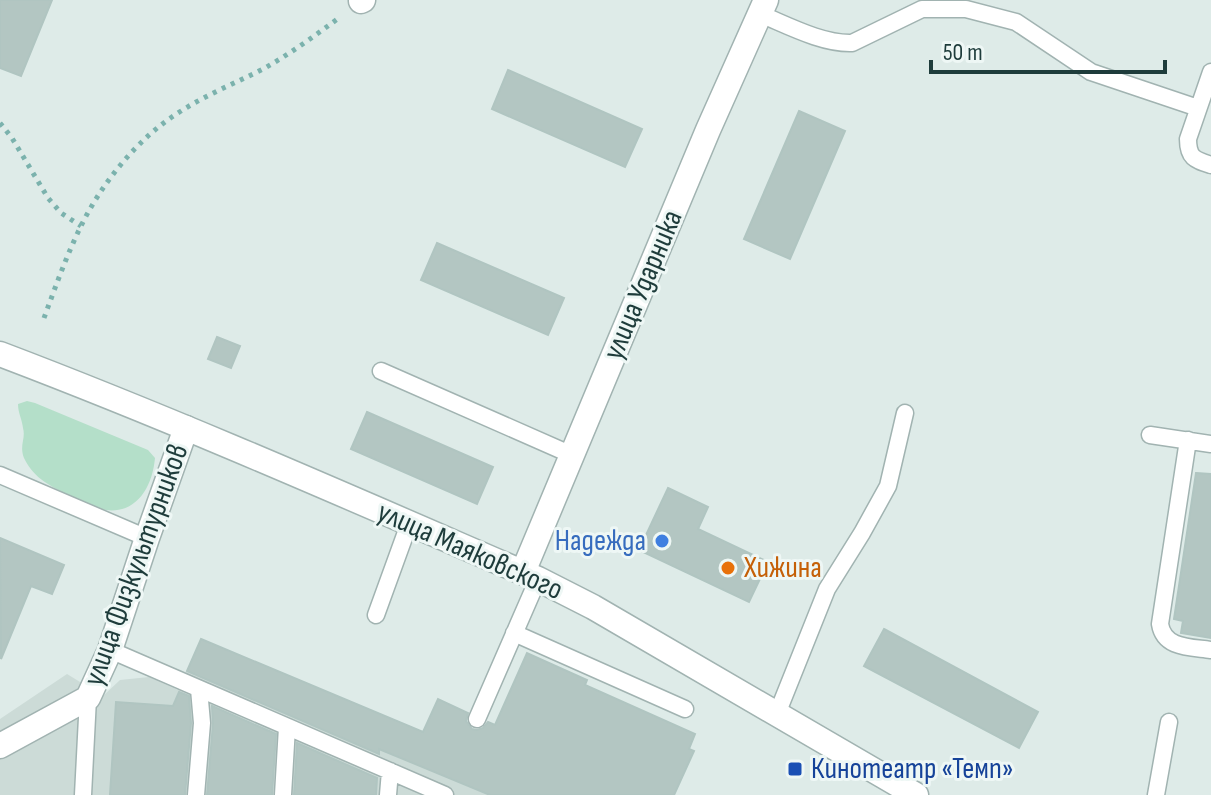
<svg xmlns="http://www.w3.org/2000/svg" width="1211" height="795" viewBox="0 0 1211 795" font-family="'Sofia Sans Condensed',sans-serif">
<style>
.built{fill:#ccdbd7}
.green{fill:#b4dfc9}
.building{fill:#b3c6c2;stroke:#b0c5c1;stroke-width:2}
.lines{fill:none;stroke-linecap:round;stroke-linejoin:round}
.service-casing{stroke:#a1b3b1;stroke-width:19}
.minor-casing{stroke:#a1b3b1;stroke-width:27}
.tertiary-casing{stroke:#a1b3b1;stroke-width:27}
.path{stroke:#7bb2ad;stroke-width:5;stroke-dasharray:4 6;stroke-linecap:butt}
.service{stroke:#fff;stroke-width:16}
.minor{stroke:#fff;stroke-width:24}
.tertiary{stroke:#fff;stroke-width:24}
.shop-dot{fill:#3f7fe0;stroke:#eef7f5;stroke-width:3}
.food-dot{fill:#e8710a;stroke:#eef7f5;stroke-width:3}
.transit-dot{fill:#1a4fb4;stroke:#eef7f5;stroke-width:3}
.labels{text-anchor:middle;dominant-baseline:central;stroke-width:6;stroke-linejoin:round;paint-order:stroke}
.street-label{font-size:30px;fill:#1e3c3b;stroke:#eef7f5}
.shop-label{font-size:30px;fill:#366cbe;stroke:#eef7f5;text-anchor:end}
.food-label{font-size:30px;fill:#c56008;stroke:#eef7f5;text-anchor:start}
.transit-label{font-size:30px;fill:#164399;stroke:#eef7f5;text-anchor:start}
</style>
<rect width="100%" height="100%" fill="#deebe8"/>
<!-- built -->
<path class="built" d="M 201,639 L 448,742 L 613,795 L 0,795 L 0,719 L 67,674 L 103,696 L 120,680 L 149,677 L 178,690 Z"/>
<!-- green -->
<path class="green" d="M 27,401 L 35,403 L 148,450 L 155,458 C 152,489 135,517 100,509 C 90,507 81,501 71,496 C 52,487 34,479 24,458 C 19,445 26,439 23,428 C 22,419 18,413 18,404 Z"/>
<!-- building -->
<path class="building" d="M 0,0 L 52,0 L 21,76 L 0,68 Z
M 508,70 L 642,129 L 625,167 L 492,109 Z
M 799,111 L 845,131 L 790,259 L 744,239 Z
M 437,243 L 564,298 L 548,335 L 421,280 Z
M 217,337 L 240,346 L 231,368 L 208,359 Z
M 367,412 L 493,467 L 477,504 L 351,449 Z
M 1196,473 L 1211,474 L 1211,638 L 1181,633 L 1183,621 L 1174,619 Z
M 668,488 L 708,507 L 698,529 L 768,562 L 749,602 L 639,550 Z
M 0,538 L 64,565 L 52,594 L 31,586 L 1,659 Z
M 884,629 L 1038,712 L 1019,748 L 864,666 Z
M 201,639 L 423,732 L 438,699 L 468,713 L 466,721 L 472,729 L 477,730 L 483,728 L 488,722 L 495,725 L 527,653 L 587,680 L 585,685 L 695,734 L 689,749 L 694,751 L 674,795 L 490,795 L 379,749 L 379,754 L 187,671 Z
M 179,692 L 189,696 L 191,723 L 185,795 L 110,795 L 116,702 L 173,706 Z
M 212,706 L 276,734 L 272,795 L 207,795 L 213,724 Z
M 297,743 L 377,778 L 376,795 L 294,795 Z"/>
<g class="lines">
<!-- service casing -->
<g class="service-casing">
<path id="service" d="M 760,14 C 787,25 822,44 852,43 L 922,9 L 966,9 L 1016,22 L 1091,72 L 1198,108
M 1211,72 L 1188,139 C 1188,158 1195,160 1211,165
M 381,371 L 572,455
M 1150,435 L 1211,444
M 1188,440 L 1160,624 C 1164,649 1191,647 1211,650
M 0,475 L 147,538
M 376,615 L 409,524
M 514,633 L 685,709
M 110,650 L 445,795
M 777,714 L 827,589 L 862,533 L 888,486 L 905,413
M 477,719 L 538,579
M 83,795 L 88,698
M 196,795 L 202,723 L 199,689
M 283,795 L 287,727
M 388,795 L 390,771
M 1156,795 L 1169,722"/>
</g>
<!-- minor casing -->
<g class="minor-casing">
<path id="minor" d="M 361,1 L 363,0
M 523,572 L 708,130 L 766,0
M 0,746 L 88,698 L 110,650 L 147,538 L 186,428"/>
</g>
<!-- tertiary casing -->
<g class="tertiary-casing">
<path id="tertiary" d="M 0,354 C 182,423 360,502 538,579 L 593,607 L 916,795"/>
</g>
<!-- path -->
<path class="path" d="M 0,123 L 12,138 L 48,198 L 61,213 L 81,226
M 44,318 C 55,288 66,257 80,228 C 101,184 137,139 178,113 C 205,95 236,83 265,68 C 291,53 316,35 340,17"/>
<!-- service -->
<use href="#service" class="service"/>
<!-- minor -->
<use href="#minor" class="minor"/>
<!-- tertiary -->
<use href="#tertiary" class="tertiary"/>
</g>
<!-- markers -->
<circle class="shop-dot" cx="662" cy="541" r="8"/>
<circle class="food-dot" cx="728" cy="568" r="8"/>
<rect class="transit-dot" x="787" y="761" width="16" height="16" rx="4"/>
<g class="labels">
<!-- street labels -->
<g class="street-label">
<text transform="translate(643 285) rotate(-67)">улица Ударника</text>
<text transform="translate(470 551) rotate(24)">улица Маяковского</text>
<text transform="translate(136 565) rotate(-70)">улица Физкультурников</text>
</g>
<!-- shop labels -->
<g class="shop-label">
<text x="646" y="541">Надежда</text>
</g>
<!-- food labels -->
<g class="food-label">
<text x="744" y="568">Хижина</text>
</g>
<!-- transit labels -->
<g class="transit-label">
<text x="811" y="769">Кинотеатр «Темп»</text>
</g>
</g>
<!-- scale -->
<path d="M931 60v12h234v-12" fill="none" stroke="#1e3c3b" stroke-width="4"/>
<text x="943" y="60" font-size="24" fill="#1e3c3b" stroke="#eef7f5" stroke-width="6" paint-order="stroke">50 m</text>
</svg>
